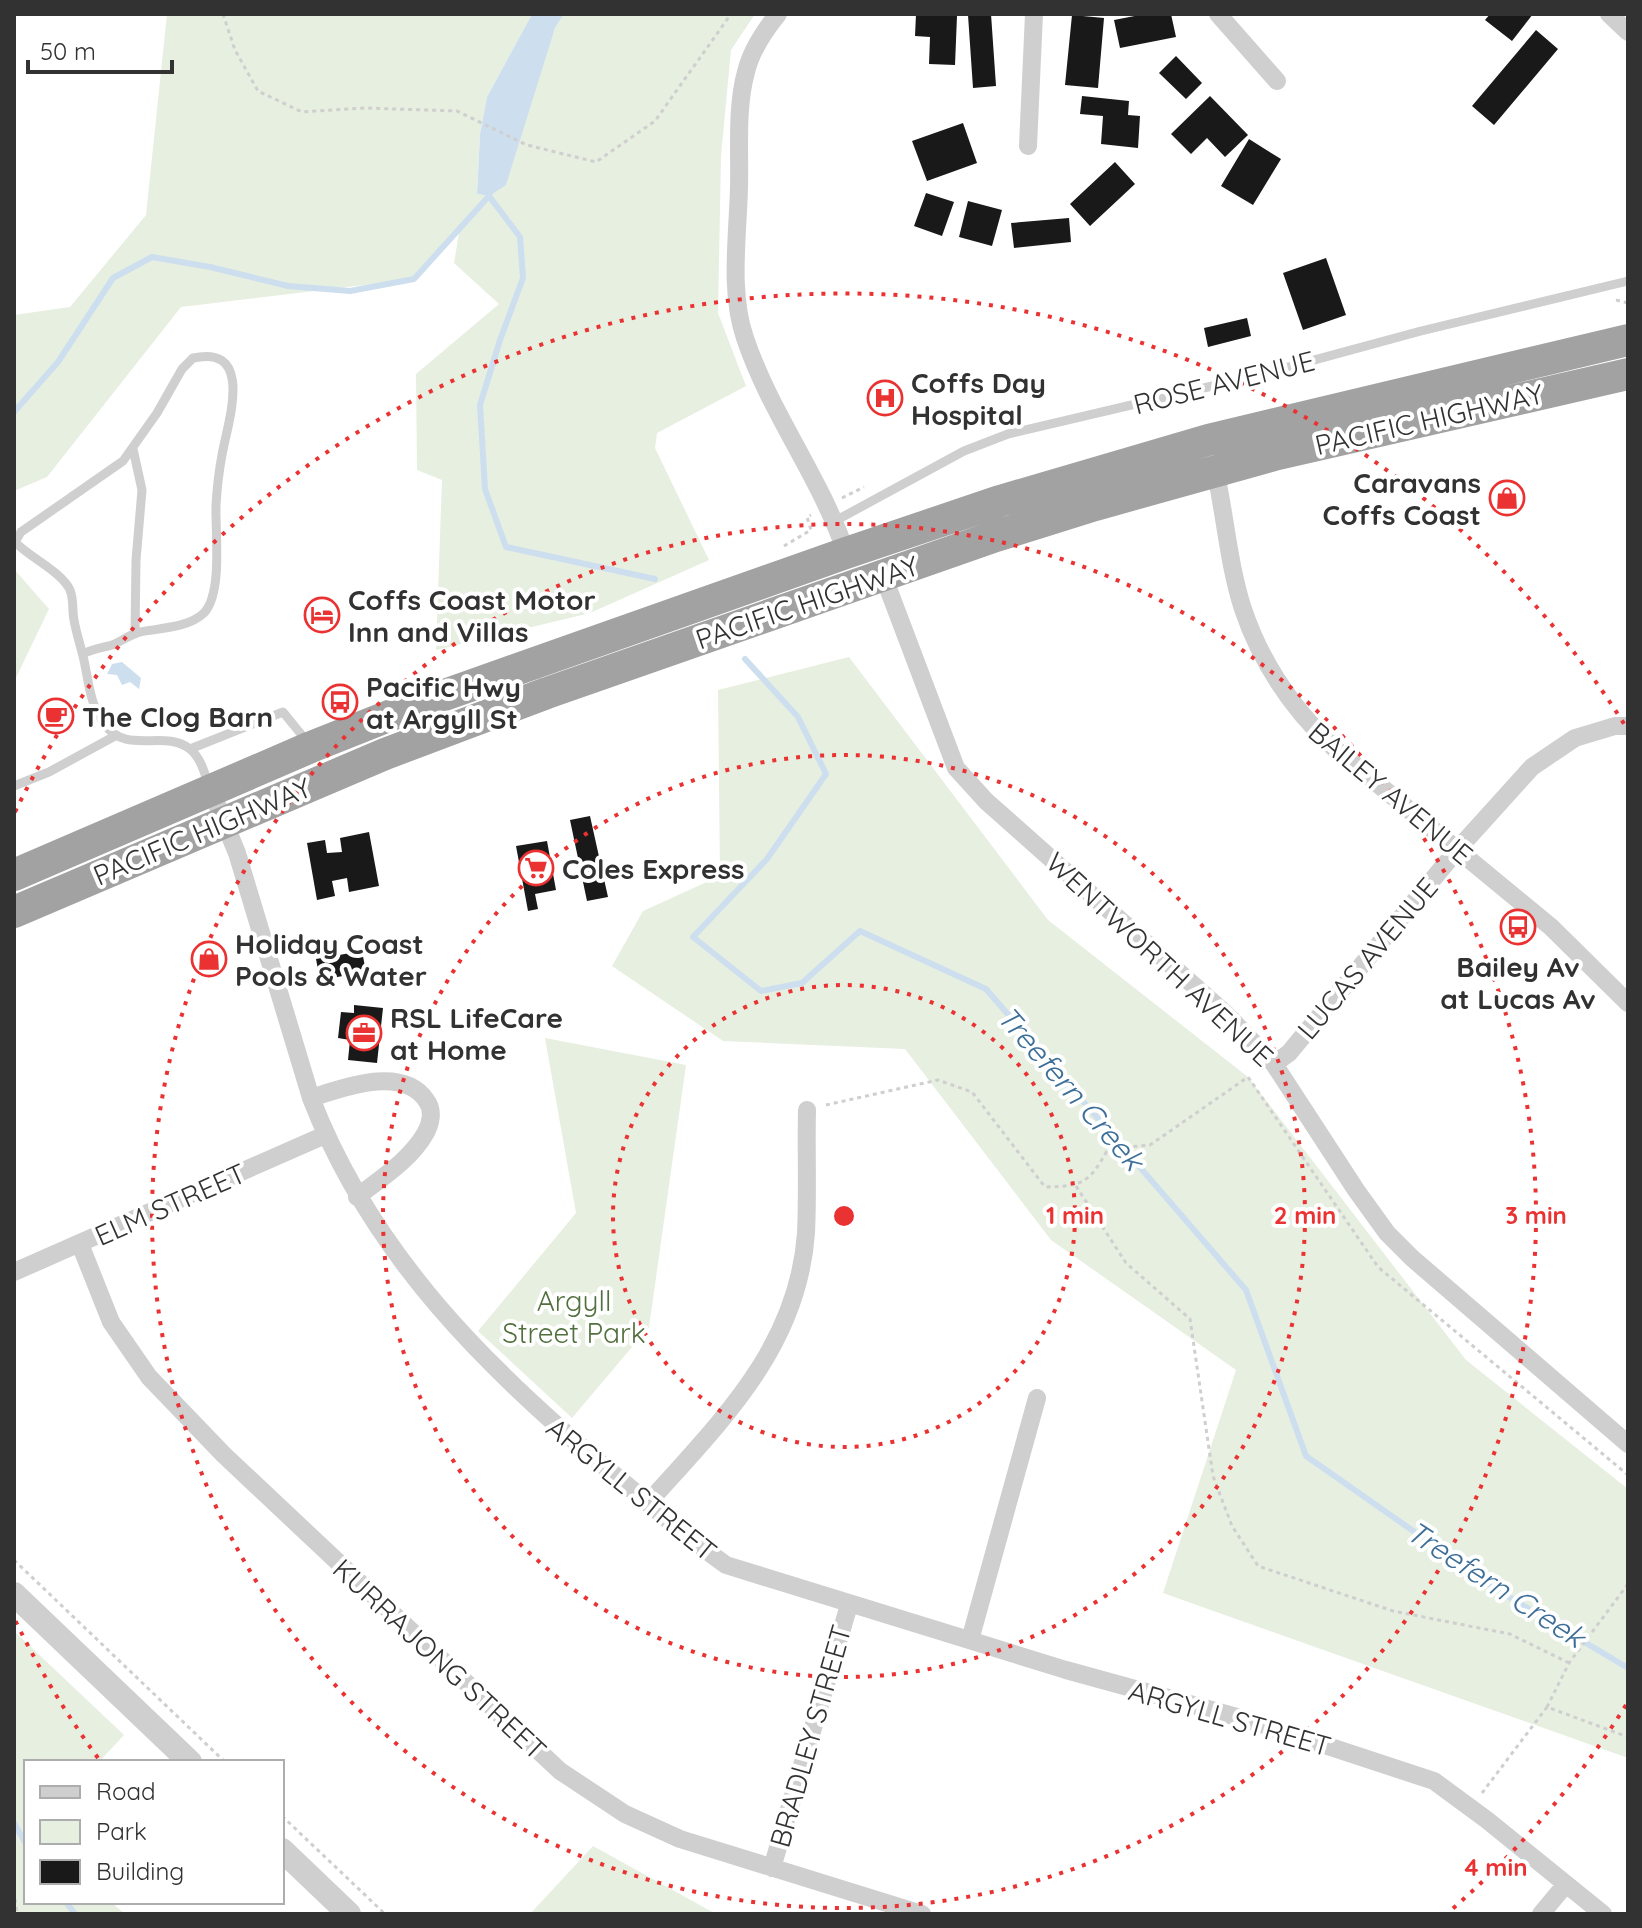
<svg xmlns="http://www.w3.org/2000/svg" width="1642" height="1928" viewBox="0 0 1642 1928" font-family="Quicksand,sans-serif">
<style>
.green{fill:#e7efe0}
.water{fill:#cddfef}
.lines{fill:none;stroke-linecap:round;stroke-linejoin:round}
.stream{stroke:#cddfef;stroke-width:6}
.building{fill:#191919}
.path{stroke:#cfcfcf;stroke-width:3;stroke-dasharray:4 4;stroke-linecap:butt}
.service{stroke:#cfcfcf;stroke-width:9}
.minor{stroke:#cfcfcf;stroke-width:18}
.tertiary{stroke:#cfcfcf;stroke-width:24}
.trunk{stroke:#a2a2a2;stroke-width:32}
.ring{fill:none;stroke:#eb3232;stroke-width:4;stroke-dasharray:4 8}
.labels{text-anchor:middle;dominant-baseline:central;stroke-width:8;stroke-linejoin:round;paint-order:stroke}
.poi-label{font-size:28px;font-weight:bold;fill:#323232;stroke:#fff;text-anchor:start}
.street-label{font-size:28px;fill:#323232;stroke:#fff}
.park-label{font-size:28px;fill:#51703d;stroke:#fff}
.water-label{font-size:30px;font-style:italic;fill:#3c6e98;stroke:#fff}
.centre{fill:#eb3232;stroke:#fff;stroke-width:4}
.ring-label{font-size:24px;text-anchor:middle;font-weight:bold;fill:#eb3232;stroke:#fff;stroke-width:8;stroke-linejoin:round;paint-order:stroke}
</style>
<rect width="100%" height="100%" fill="#fff"/>
<!-- green -->
<path class="green" d="M 167,14 L 532,14 L 487,97 L 480,134 L 477,194 L 489,196 L 555,28 L 564,14 L 755,14 L 731,50 L 721,156 L 718,313 L 746,386 L 657,433 L 655,448 L 709,560 L 590,613 L 436,650 L 442,480 L 417,470 L 416,374 L 499,304 L 454,263 L 459,233 L 414,279 L 181,307 L 47,477 L 14,491 L 14,315 L 70,307 L 146,215 Z
M 14,569 L 49,609 L 14,682 Z
M 849,657 L 1048,920 L 1248,1077 L 1466,1360 L 1628,1489 L 1628,1758 L 1163,1593 L 1236,1370 L 1051,1240 L 905,1049 L 723,1041 L 612,966 L 643,911 L 720,876 L 718,690 Z
M 545,1038 L 686,1065 L 649,1327 L 572,1418 L 478,1331 L 576,1213 Z
M 14,1631 L 124,1735 L 99,1762 L 26,1762 L 26,1902 L 111,1902 L 125,1914 L 14,1914 Z
M 593,1846 L 716,1914 L 530,1914 Z"/>
<!-- water -->
<path class="water" d="M 532,14 L 564,14 L 555,28 L 506,185 L 489,196 L 477,194 L 480,134 L 487,97 Z
M 122,662 L 141,678 L 139,689 L 130,682 L 122,685 L 117,675 L 107,674 L 112,664 Z"/>
<g class="lines">
<!-- stream -->
<path class="stream" d="M 489,196 L 520,237 L 523,278 L 500,340 L 480,405 L 485,489 L 506,547 L 655,579
M 14,412 L 58,362 L 113,278 L 152,257 L 210,267 L 288,286 L 350,291 L 414,279 L 489,196 L 491,190
M 745,659 L 798,717 L 826,774 L 767,859 L 693,937 L 761,991 L 802,983 L 860,931 L 986,989 L 1246,1290 L 1306,1456 L 1499,1591 L 1628,1668
M 14,1823 L 26,1844
M 66,1902 L 75,1914"/>
</g>
<!-- building -->
<path class="building" d="M 916,14 L 957,16 L 955,65 L 929,64 L 930,37 L 915,36 Z
M 991,14 L 996,86 L 973,88 L 968,15 Z
M 1145,14 L 1171,14 L 1176,37 L 1120,48 L 1114,20 Z
M 1490,14 L 1533,14 L 1512,41 L 1485,20 Z
M 1072,15 L 1104,18 L 1098,88 L 1065,85 Z
M 1536,30 L 1558,49 L 1494,125 L 1472,106 Z
M 1176,56 L 1202,83 L 1186,99 L 1159,73 Z
M 1082,96 L 1129,101 L 1128,115 L 1140,116 L 1138,148 L 1101,144 L 1103,116 L 1080,114 Z
M 1210,96 L 1248,135 L 1225,157 L 1207,138 L 1191,154 L 1171,134 Z
M 963,123 L 977,163 L 927,181 L 912,141 Z
M 1249,139 L 1281,159 L 1253,205 L 1221,186 Z
M 1115,162 L 1135,184 L 1090,226 L 1070,204 Z
M 926,193 L 954,202 L 942,236 L 914,226 Z
M 968,201 L 1002,210 L 992,246 L 959,237 Z
M 1069,218 L 1071,242 L 1014,248 L 1011,223 Z
M 1326,258 L 1346,315 L 1303,330 L 1283,273 Z
M 1247,318 L 1251,336 L 1208,347 L 1204,328 Z
M 590,816 L 608,897 L 587,901 L 570,820 Z
M 369,832 L 379,886 L 349,892 L 347,878 L 332,881 L 335,896 L 317,900 L 307,843 L 325,840 L 327,853 L 342,852 L 340,838 Z
M 547,841 L 556,890 L 535,894 L 538,909 L 528,911 L 516,846 Z
M 362,951 L 366,972 L 320,980 L 316,959 Z
M 354,1005 L 383,1008 L 377,1063 L 348,1060 L 350,1040 L 338,1038 L 341,1012 L 354,1013 Z"/>
<g class="lines">
<!-- path -->
<path class="path" d="M 223,14 L 235,50 L 258,91 L 302,112 L 365,108 L 457,111 L 527,145 L 596,162 L 655,121 L 731,14
M 1616,300 L 1628,303
M 842,498 L 864,487
M 784,546 L 811,530 L 807,517 L 811,515
M 826,1105 L 938,1080 L 972,1092 L 1045,1187 C 1084,1186 1089,1183 1108,1149 L 1150,1145 L 1248,1077 L 1378,1267 L 1628,1475
M 1076,1186 L 1126,1263 L 1190,1319 L 1213,1476 L 1232,1526 L 1258,1566 L 1393,1611 L 1510,1634 L 1569,1663
M 14,1560 L 225,1762
M 1628,1584 L 1569,1663 L 1547,1707 L 1628,1737
M 1482,1793 L 1547,1707
M 282,1816 L 385,1914
M 14,1891 L 17,1914"/>
<!-- service -->
<path class="service" d="M 133,449 L 142,490 L 136,560 L 135,634
M 835,521 L 964,451 L 1008,434 L 1259,375 L 1421,331 L 1628,281
M 83,654 C 92,649 102,648 112,645 C 121,642 130,634 140,632 C 160,628 188,628 204,613 C 223,593 215,531 216,505 C 217,488 219,471 222,455 C 227,425 256,344 193,358 L 182,369 L 157,413 L 123,461 L 21,532 L 15,542 C 29,557 62,572 70,590 C 74,599 72,611 74,620 C 76,632 80,644 83,656 C 89,681 89,704 105,725 C 127,755 164,729 190,749 C 201,758 205,774 209,787
M 190,749 L 283,712 L 309,744
M 14,786 L 49,772 L 115,736"/>
<!-- minor -->
<path class="minor" d="M 778,14 C 765,30 751,51 746,72 C 736,108 740,150 739,187 C 738,235 729,292 745,338 C 770,413 821,478 846,553
M 1218,14 L 1277,81
M 1609,14 L 1628,32
M 1028,146 L 1034,14
M 1214,465 C 1225,512 1228,563 1243,609 C 1261,663 1293,709 1333,747 L 1551,927 L 1628,1003
M 883,575 L 956,768 L 986,801 L 1226,1014 L 1274,1064 L 1356,1190 L 1387,1233 L 1412,1258 L 1628,1444
M 211,790 L 237,853 L 311,1098 C 372,1256 489,1371 617,1477 C 653,1507 688,1538 726,1565 L 1066,1670 L 1255,1722 L 1434,1781 L 1487,1820 L 1603,1914
M 1274,1064 L 1289,1053 L 1457,850 L 1532,767 L 1575,738 L 1615,726 L 1628,726
M 311,1098 C 343,1088 402,1065 426,1100 C 434,1110 431,1124 425,1134 C 410,1160 380,1179 357,1197
M 80,1244 L 111,1322 L 149,1377 L 224,1455 L 560,1771 L 625,1814 L 680,1839 L 922,1914
M 14,1272 L 325,1135
M 648,1503 C 720,1422 798,1348 806,1233 C 808,1192 806,1150 807,1110
M 970,1640 L 1037,1398
M 772,1868 L 849,1605
M 1541,1914 L 1566,1884"/>
<!-- tertiary -->
<path class="tertiary" d="M 14,1594 L 190,1762
M 282,1850 L 349,1914"/>
<!-- trunk -->
<path class="trunk" d="M 14,875 L 311,747 L 419,704 L 846,553 L 1000,501 L 1208,440 L 1628,340
M 14,912 L 385,754 L 547,693 L 996,536 L 1095,505 L 1274,455 L 1628,374"/>
</g>
<!-- distance rings -->
<g class="ring">
<circle cx="844" cy="1216" r="231"/>
<circle cx="844" cy="1216" r="461"/>
<circle cx="844" cy="1216" r="692"/>
<path d="M1626 1705A922 922 0 0 1 1449 1912M98 1758A922 922 0 0 1 15 1620M15 812A922 922 0 0 1 1626 727"/>
</g>
<!-- icons -->
<defs>
<g id="hospital-ring" transform="scale(1.8)"><circle r="9.5" fill="#fff" stroke="#eb3232" stroke-width="1.5"/><path d="M-5-5h3v3.5h4V-5h3V5h-3V1.5h-4V5h-3Z" fill="#eb3232"/></g>
<g id="shop-ring" transform="scale(1.8)"><circle r="9.5" fill="#fff" stroke="#eb3232" stroke-width="1.5"/><path d="M-5-2.5h2.3a2.7 3.5 0 0 1 5.4 0H5L5.5 6h-11ZM-1.5-2.5h3a1.5 2.3 0 0 0-3 0Z" fill="#eb3232"/></g>
<g id="hotel-ring" transform="scale(1.8)"><circle r="9.5" fill="#fff" stroke="#eb3232" stroke-width="1.5"/><path d="M-6-4.5h1.5V1H6V5H4.5V3h-9V5H-6ZM-4 0a1.8 1.8 0 1 1 3.6 0ZM.5 0V-2.5h3Q6-2.5 6 0Z" fill="#eb3232"/></g>
<g id="bus-ring" transform="scale(1.8)"><circle r="9.5" fill="#fff" stroke="#eb3232" stroke-width="1.5"/><path d="M-5-6H5V4H4V6H2V4H-2V6H-4V4H-5ZM-3.5-4V0h7V-4ZM-3.5 1.2v1.5H-2V1.2ZM2 1.2v1.5H3.5V1.2Z" fill="#eb3232"/></g>
<g id="cafe-ring" transform="scale(1.8)"><circle r="9.5" fill="#fff" stroke="#eb3232" stroke-width="1.5"/><path d="M-5.5-4.5H6V0H3Q3 3.5 0 3.5H-2.5Q-5.5 3.5-5.5 0ZM3-3.2v2h1.7v-2ZM-6 4.5H4V6H-6Z" fill="#eb3232"/></g>
<g id="supermarket-ring" transform="scale(1.8)"><circle r="9.5" fill="#fff" stroke="#eb3232" stroke-width="1.5"/><path d="M-6-5.5h2.5l.6 2H6L4.5 2H-2.5L-4.4-4H-6ZM-1.5 3.2a1.3 1.3 0 1 0 .1 0ZM3 3.2a1.3 1.3 0 1 0 .1 0Z" fill="#eb3232"/></g>
<g id="office-ring" transform="scale(1.8)"><circle r="9.5" fill="#fff" stroke="#eb3232" stroke-width="1.5"/><path d="M-6-3h4V-5.5h4V-3h4V5H-6ZM-1-4.5V-3h2v-1.5ZM-6 0V1H6V0Z" fill="#eb3232"/></g>
</defs>
<g fill-rule="evenodd">
<use href="#hospital-ring" x="885" y="398"/>
<use href="#shop-ring" x="1507" y="498"/>
<use href="#hotel-ring" x="322" y="615"/>
<use href="#bus-ring" x="340" y="702"/>
<use href="#cafe-ring" x="56" y="716"/>
<use href="#supermarket-ring" x="536" y="868"/>
<use href="#bus-ring" x="1518" y="927"/>
<use href="#shop-ring" x="209" y="959"/>
<use href="#office-ring" x="364" y="1033"/>
</g>
<g class="labels">
<!-- poi labels -->
<g class="poi-label">
<text x="911" y="382">Coffs Day<tspan x="911" dy="32">Hospital</tspan></text>
<text x="1481" y="482" text-anchor="end">Caravans<tspan x="1481" dy="32">Coffs Coast</tspan></text>
<text x="348" y="599">Coffs Coast Motor<tspan x="348" dy="32">Inn and Villas</tspan></text>
<text x="366" y="686">Pacific Hwy<tspan x="366" dy="32">at Argyll St</tspan></text>
<text x="82" y="716">The Clog Barn</text>
<text x="562" y="868">Coles Express</text>
<text x="235" y="943">Holiday Coast<tspan x="235" dy="32">Pools &amp; Water</tspan></text>
<text x="1518" y="966" text-anchor="middle">Bailey Av<tspan x="1518" dy="32">at Lucas Av</tspan></text>
<text x="390" y="1017">RSL LifeCare<tspan x="390" dy="32">at Home</tspan></text>
</g>
<!-- street labels -->
<g class="street-label">
<text transform="translate(1224 382) rotate(-14)">ROSE AVENUE</text>
<text transform="translate(1429 419) rotate(-13)">PACIFIC HIGHWAY</text>
<text transform="translate(807 602) rotate(-19)">PACIFIC HIGHWAY</text>
<text transform="translate(1391 793) rotate(40)">BAILEY AVENUE</text>
<text transform="translate(202 831) rotate(-23)">PACIFIC HIGHWAY</text>
<text transform="translate(1367 958) rotate(-50)">LUCAS AVENUE</text>
<text transform="translate(1160 959) rotate(43)">WENTWORTH AVENUE</text>
<text transform="translate(170 1204) rotate(-24)">ELM STREET</text>
<text transform="translate(632 1489) rotate(39)">ARGYLL STREET</text>
<text transform="translate(440 1659) rotate(43)">KURRAJONG STREET</text>
<text transform="translate(1230 1718) rotate(16)">ARGYLL STREET</text>
<text transform="translate(810 1736) rotate(-74)">BRADLEY STREET</text>
</g>
<!-- park labels -->
<g class="park-label">
<text x="574" y="1300">Argyll<tspan x="574" dy="32">Street Park</tspan></text>
</g>
<!-- water labels -->
<g class="water-label">
<text transform="translate(1071 1088) rotate(49)">Treefern Creek</text>
<text transform="translate(1496 1584) rotate(33)">Treefern Creek</text>
</g>
</g>
<circle cx="844" cy="1216" r="12" class="centre"/>
<g class="ring-label">
<text x="1075" y="1224">1 min</text>
<text x="1305" y="1224">2 min</text>
<text x="1536" y="1224">3 min</text>
<text x="1496" y="1876">4 min</text>
</g>
<!-- border -->
<rect width="1642" height="1928" fill="none" stroke="#323232" stroke-width="32"/>
<!-- legend -->
<rect x="24" y="1760" width="260" height="144" fill="#ffffff" stroke="#adadad" stroke-width="2"/>
<rect x="40" y="1786" width="40" height="12" fill="#cfcfcf" stroke="#adadad" stroke-width="2"/>
<text x="96" y="1800" font-size="24" fill="#323232">Road</text>
<rect x="40" y="1820" width="40" height="24" fill="#e7efe0" stroke="#adadad" stroke-width="2"/>
<text x="96" y="1840" font-size="24" fill="#323232">Park</text>
<rect x="40" y="1860" width="40" height="24" fill="#191919" stroke="#adadad" stroke-width="2"/>
<text x="96" y="1880" font-size="24" fill="#323232">Building</text>
<!-- scale -->
<path d="M28 60v12h144v-12" fill="none" stroke="#323232" stroke-width="4"/>
<text x="40" y="60" font-size="24" fill="#323232" stroke="#ffffff" stroke-width="6" paint-order="stroke">50 m</text>
</svg>
